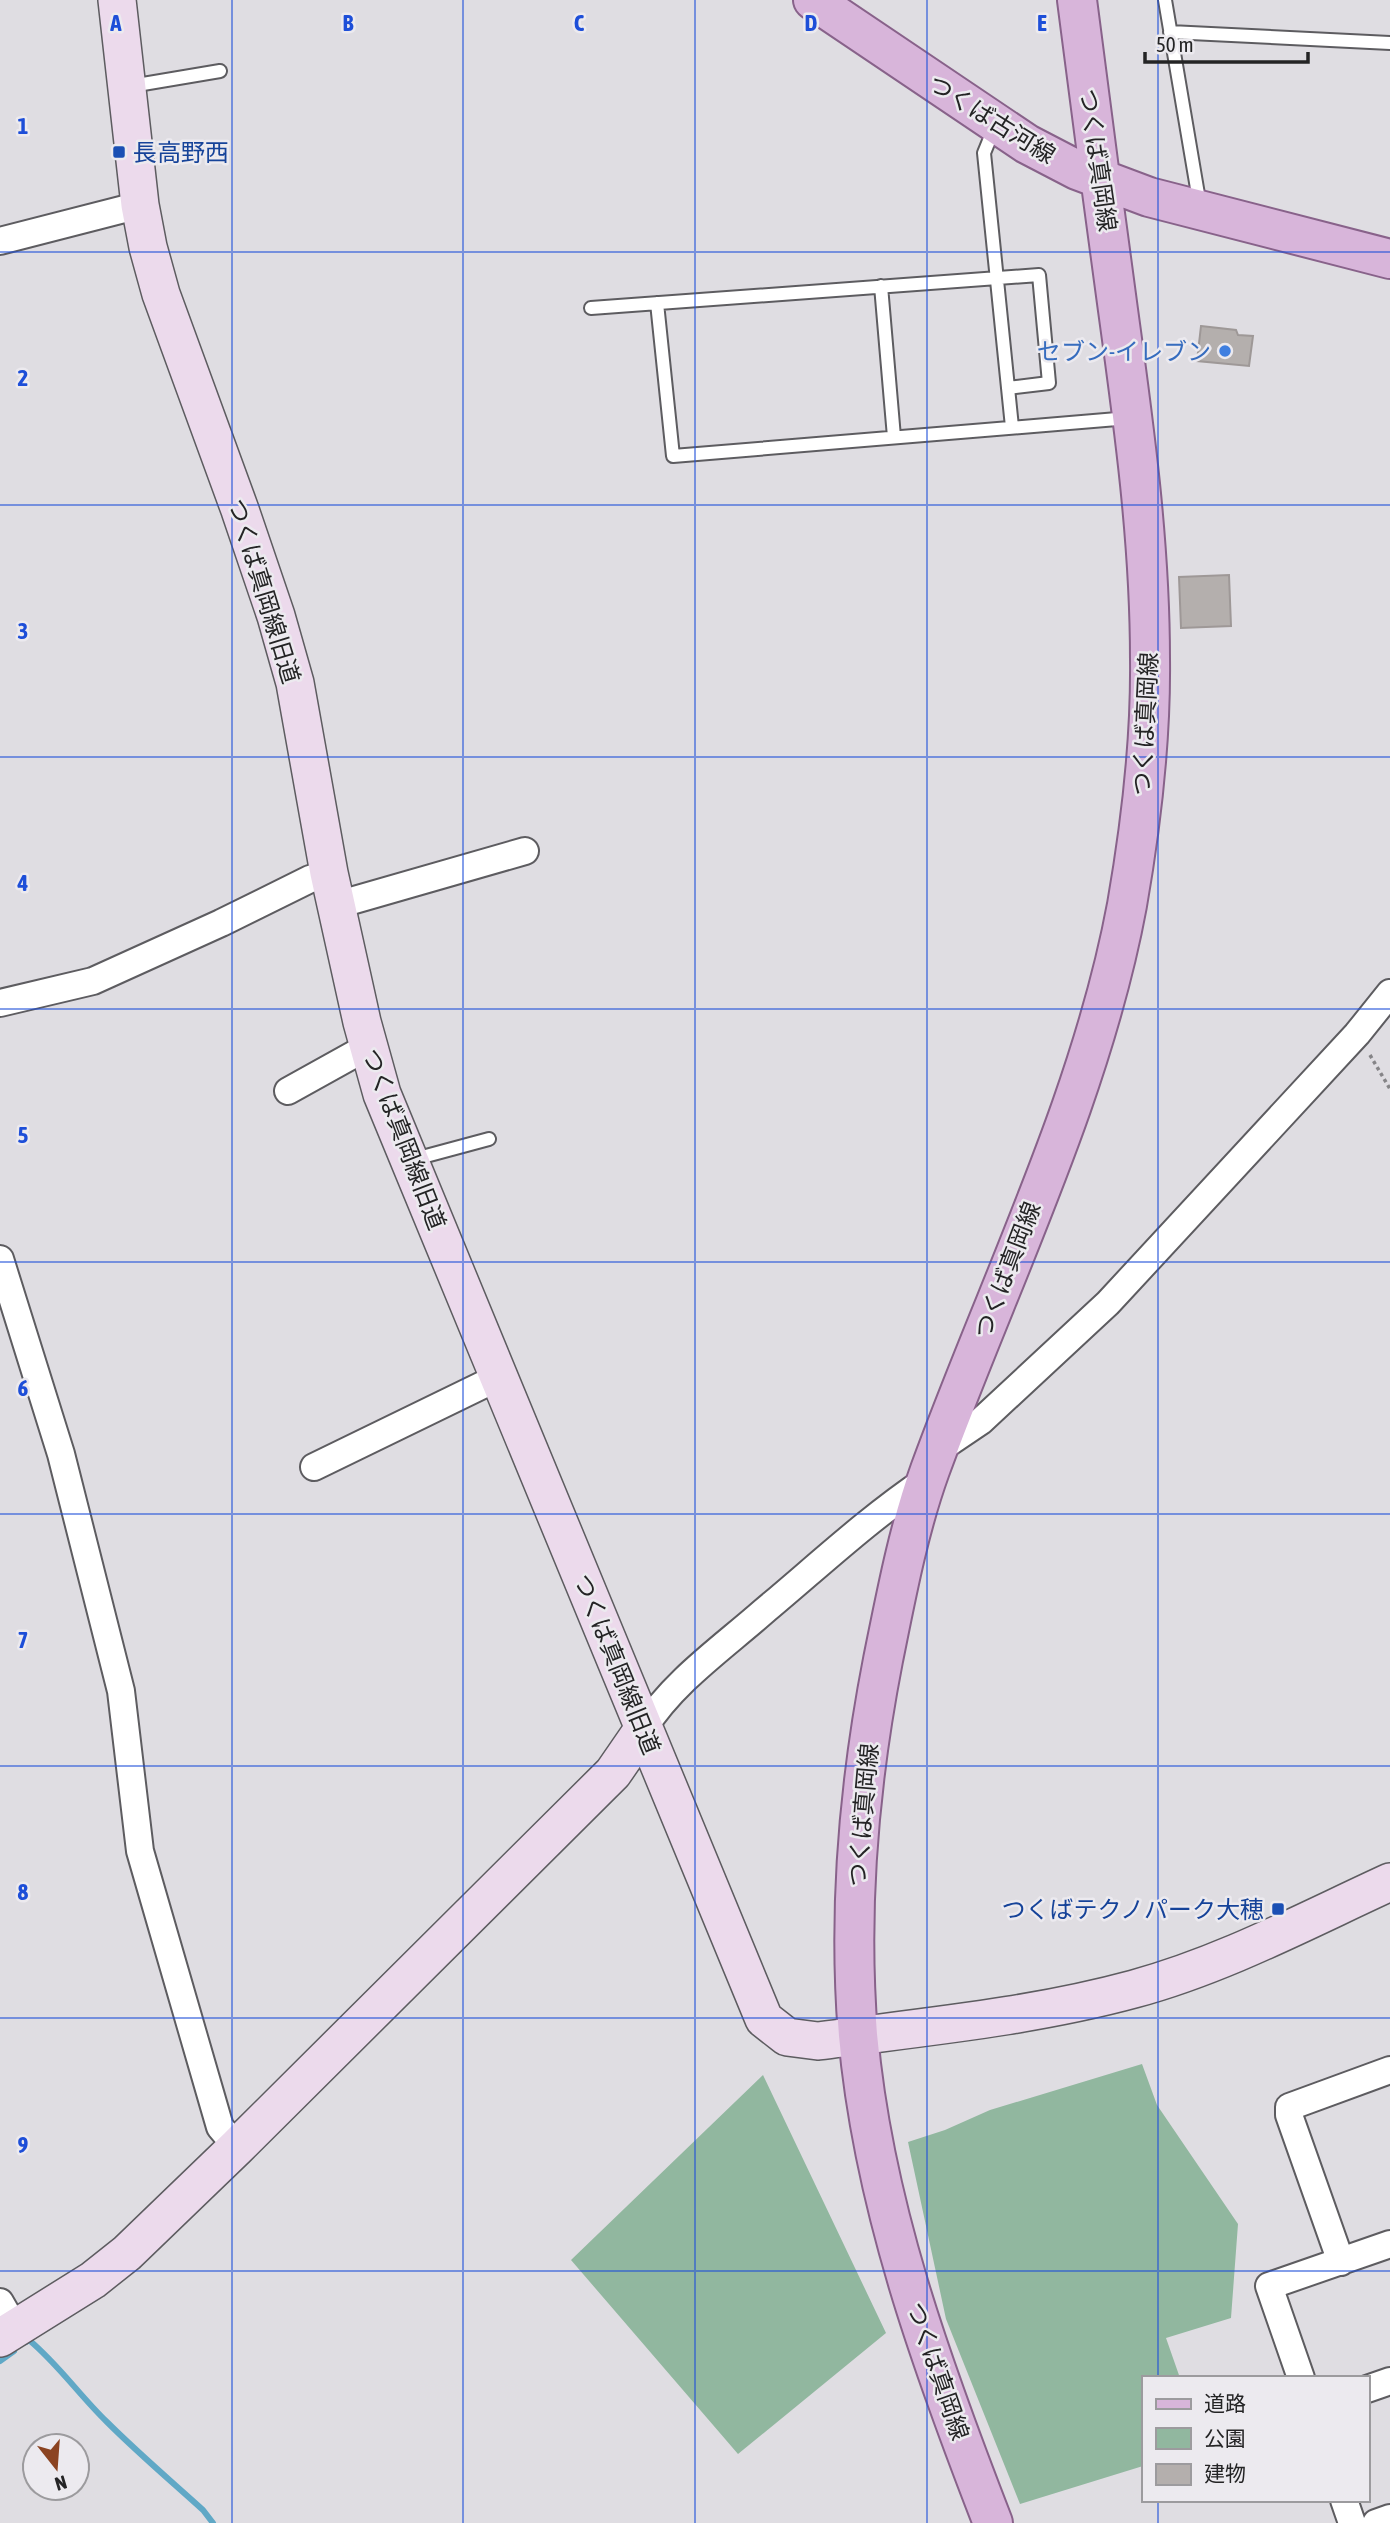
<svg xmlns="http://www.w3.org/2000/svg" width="1390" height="2523" viewBox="0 0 1390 2523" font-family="'Asap Condensed','Noto Sans JP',sans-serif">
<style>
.green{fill:#91b79f}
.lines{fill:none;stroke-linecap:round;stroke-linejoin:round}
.stream{stroke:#60a8c6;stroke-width:6}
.building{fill:#b4afad;stroke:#9e9897;stroke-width:2}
.lane-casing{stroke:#5d5c60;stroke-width:16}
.street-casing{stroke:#5d5c60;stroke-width:30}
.secondary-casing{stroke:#5d5c60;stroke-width:40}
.primary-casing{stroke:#88628a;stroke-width:42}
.path{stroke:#858487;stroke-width:3.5;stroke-dasharray:3.5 3.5;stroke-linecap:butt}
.lane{stroke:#fff;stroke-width:12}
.street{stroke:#fff;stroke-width:26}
.secondary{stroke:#ecdaec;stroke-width:37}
.primary{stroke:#d8b5da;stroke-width:38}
.grid{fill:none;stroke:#1d4ed8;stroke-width:2;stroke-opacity:0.55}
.transit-dot{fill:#1a4fb4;stroke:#eceaef;stroke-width:2.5}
.shop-dot{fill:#3f7fe0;stroke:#eceaef;stroke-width:2.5}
.labels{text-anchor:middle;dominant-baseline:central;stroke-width:5;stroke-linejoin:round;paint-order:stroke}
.street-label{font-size:24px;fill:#242425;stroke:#eceaef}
.transit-label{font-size:24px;fill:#164399;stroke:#eceaef;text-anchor:start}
.shop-label{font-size:24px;fill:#366cbe;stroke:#eceaef;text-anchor:end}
.grid-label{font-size:23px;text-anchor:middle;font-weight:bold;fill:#1d4ed8;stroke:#eceaef;stroke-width:5;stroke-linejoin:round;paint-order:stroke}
</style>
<rect width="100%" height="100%" fill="#dfdde2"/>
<!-- green -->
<path class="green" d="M 1142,2064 L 1157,2105 L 1238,2224 L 1231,2318 L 1166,2338 L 1180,2378 L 1143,2378 L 1143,2466 L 1020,2504 L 946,2319 L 908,2142 L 945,2130 L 990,2110 Z
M 763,2075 L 886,2333 L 738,2454 L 571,2260 Z"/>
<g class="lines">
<!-- stream -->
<path class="stream" d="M 26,2342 L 29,2340 C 58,2364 80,2396 107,2422 C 138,2453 171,2481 203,2510 L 213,2523
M 0,2361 L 14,2351"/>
</g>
<!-- building -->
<path class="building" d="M 1201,326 L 1236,330 L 1238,335 L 1253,336 L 1249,366 L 1197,361 Z
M 1229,575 L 1231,626 L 1181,628 L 1179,577 Z"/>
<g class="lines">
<!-- lane casing -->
<g class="lane-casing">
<path id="lane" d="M 1165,0 L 1200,206
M 1170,32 L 1390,43
M 131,86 L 220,71
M 995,126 L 984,153 L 1012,427
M 881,286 L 894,437
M 657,303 L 673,456 L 1129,418
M 591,308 L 1039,275 L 1049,383 L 1008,388
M 411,1160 L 489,1139"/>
</g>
<!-- street casing -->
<g class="street-casing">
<path id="street" d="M 0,241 L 140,205
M 337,905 L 525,851
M 0,1003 L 93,981 L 221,923 L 310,879 L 329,873
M 288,1091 L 369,1046
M 0,1259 L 61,1454 L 121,1691 L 140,1851 L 220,2127 L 237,2147
M 938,1450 L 981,1421 L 1108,1303 L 1357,1034 L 1390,993
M 314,1467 L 499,1377
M 644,1728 C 673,1682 722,1648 763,1612 C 817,1567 868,1519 926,1480
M 1341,2262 L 1289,2115 L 1289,2107 L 1390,2070
M 0,2302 L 15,2328
M 1301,2378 L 1269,2286 L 1390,2244
M 1367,2389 L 1390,2381
M 1344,2500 L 1352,2523
M 1376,2523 L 1390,2518"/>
</g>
<!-- secondary casing -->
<g class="secondary-casing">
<path id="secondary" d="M 117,0 L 140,205 L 148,247 L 161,294 L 240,510 L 276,616 L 295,683 L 329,873 L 362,1022 L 382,1094 L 764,2019 L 787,2037 L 818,2041 C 923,2027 1031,2017 1134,1989 C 1223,1965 1307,1920 1390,1882
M 0,2338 L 93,2280 L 127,2253 L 237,2147 L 613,1773 L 644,1728"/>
</g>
<!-- primary casing -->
<g class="primary-casing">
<path id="primary" d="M 813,0 L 1027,144 L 1077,170 L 1149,197 L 1390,259
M 993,2523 C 932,2366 873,2204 858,2035 C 848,1910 859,1783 883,1660 C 896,1596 908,1531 930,1470 C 997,1286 1091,1099 1127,905 C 1141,825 1151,741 1150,659 C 1150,542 1134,426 1118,310 C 1104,207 1090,103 1077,0"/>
</g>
<!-- path -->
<path class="path" d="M 1370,1055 L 1390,1089"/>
<!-- lane -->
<use href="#lane" class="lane"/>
<!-- street -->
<use href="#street" class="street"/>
<!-- secondary -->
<use href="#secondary" class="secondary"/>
<!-- primary -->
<use href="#primary" class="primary"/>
</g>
<!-- grid -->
<path class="grid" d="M 232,0 L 232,2523M 463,0 L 463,2523M 695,0 L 695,2523M 927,0 L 927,2523M 1158,0 L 1158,2378M 0,252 L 1390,252M 0,505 L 1390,505M 0,757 L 1390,757M 0,1009 L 1390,1009M 0,1262 L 1390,1262M 0,1514 L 1390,1514M 0,1766 L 1390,1766M 0,2018 L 1390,2018M 0,2271 L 1390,2271M 1158,2500 L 1158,2523"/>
<!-- markers -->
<g class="transit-dot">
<rect x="112" y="145" width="14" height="14" rx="3.5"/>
<rect x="1271" y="1902" width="14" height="14" rx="3.5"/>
</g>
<circle class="shop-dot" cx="1225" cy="351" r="7"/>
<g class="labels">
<!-- street labels -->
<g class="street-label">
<text transform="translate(992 119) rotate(32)">つくば古河線</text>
<text transform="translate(1098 160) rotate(82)">つくば真岡線</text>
<text transform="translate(264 591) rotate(73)">つくば真岡線旧道</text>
<text transform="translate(1145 724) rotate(-87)">つくば真岡線</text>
<text transform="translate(404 1139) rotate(69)">つくば真岡線旧道</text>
<text transform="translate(1007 1270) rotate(-69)">つくば真岡線</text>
<text transform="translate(617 1664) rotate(68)">つくば真岡線旧道</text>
<text transform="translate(863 1815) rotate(-85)">つくば真岡線</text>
<text transform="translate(938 2371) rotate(71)">つくば真岡線</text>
</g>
<!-- transit labels -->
<g class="transit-label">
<text x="133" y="152">長高野西</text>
<text x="1264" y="1909" text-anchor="end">つくばテクノパーク大穂</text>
</g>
<!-- shop labels -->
<g class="shop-label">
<text x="1211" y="351">セブン-イレブン</text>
</g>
</g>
<g class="grid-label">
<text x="116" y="31">A</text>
<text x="348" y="31">B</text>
<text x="579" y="31">C</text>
<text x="811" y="31">D</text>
<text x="1042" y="31">E</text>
<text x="23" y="134">1</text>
<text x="23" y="386">2</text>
<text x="23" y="639">3</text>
<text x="23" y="891">4</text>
<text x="23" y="1143">5</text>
<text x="23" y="1396">6</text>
<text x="23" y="1648">7</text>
<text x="23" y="1900">8</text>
<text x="23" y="2153">9</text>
</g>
<!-- legend -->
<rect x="1142" y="2376" width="228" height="126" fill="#eceaef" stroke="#9c9b9e" stroke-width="2"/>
<rect x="1156" y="2399" width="35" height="10" fill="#d8b5da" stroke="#9c9b9e" stroke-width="2"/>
<text x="1204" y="2411" font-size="21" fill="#242425">道路</text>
<rect x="1156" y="2428" width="35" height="21" fill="#91b79f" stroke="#9c9b9e" stroke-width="2"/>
<text x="1204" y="2446" font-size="21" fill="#242425">公園</text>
<rect x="1156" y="2464" width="35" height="21" fill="#b4afad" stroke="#9c9b9e" stroke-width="2"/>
<text x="1204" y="2481" font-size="21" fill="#242425">建物</text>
<!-- north arrow -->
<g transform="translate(56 2467) rotate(163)"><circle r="33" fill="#eceaef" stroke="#9c9b9e" stroke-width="2"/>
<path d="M0-5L12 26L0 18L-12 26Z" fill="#8b4321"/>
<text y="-10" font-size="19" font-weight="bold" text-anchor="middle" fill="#242425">N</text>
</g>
<!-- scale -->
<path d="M1145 52v10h163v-10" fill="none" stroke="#242425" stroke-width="3.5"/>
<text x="1156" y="52" font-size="21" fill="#242425" stroke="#eceaef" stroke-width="5" paint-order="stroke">50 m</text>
</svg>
